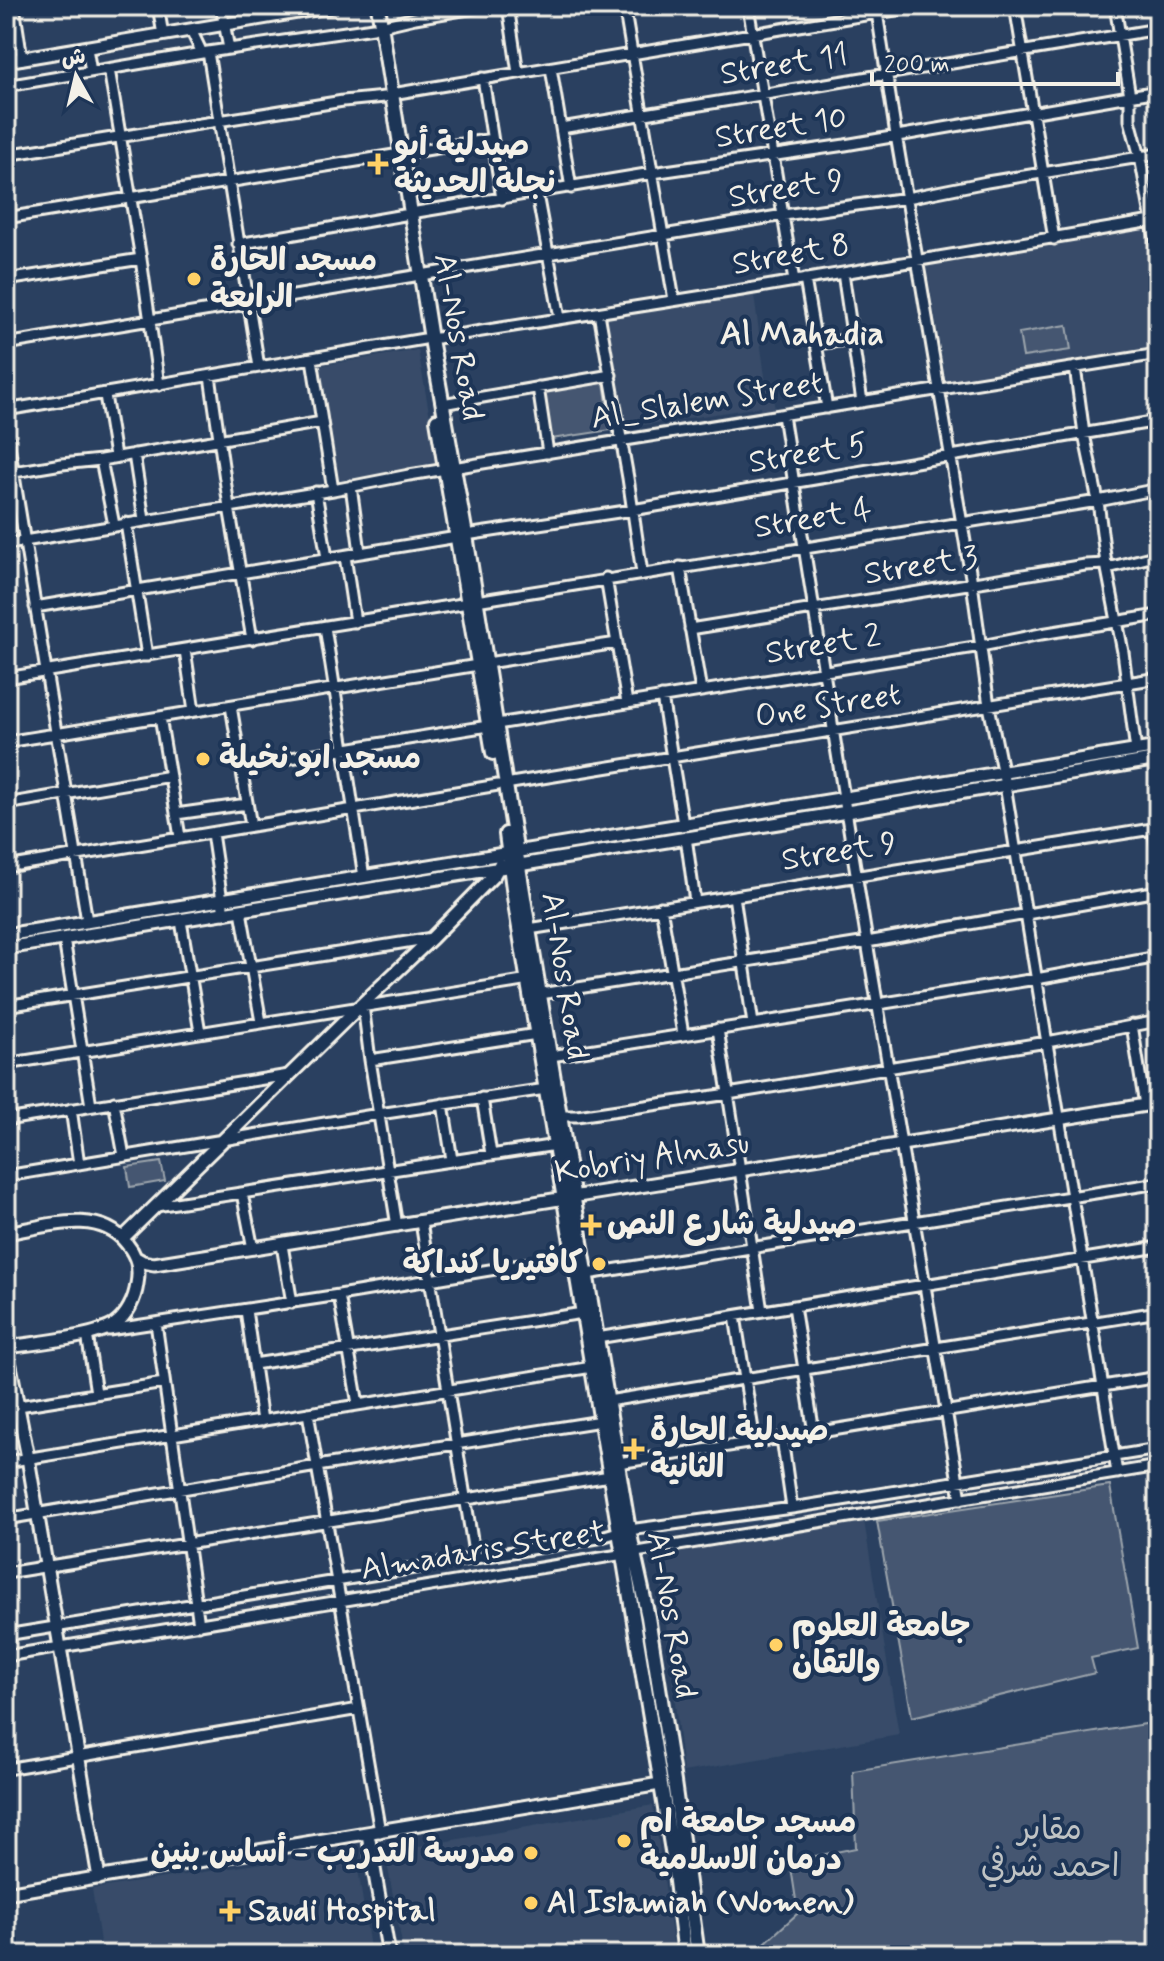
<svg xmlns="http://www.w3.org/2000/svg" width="1164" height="1961" viewBox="0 0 1164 1961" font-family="Mynerve,'Playpen Sans Arabic',sans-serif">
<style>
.built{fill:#374c69}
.green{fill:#445771;stroke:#9ca4ac;stroke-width:2}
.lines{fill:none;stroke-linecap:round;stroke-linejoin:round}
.minor-casing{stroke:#f4f1e8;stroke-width:15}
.tertiary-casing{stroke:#f4f1e8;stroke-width:17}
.secondary-casing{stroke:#f4f1e8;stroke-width:18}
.minor{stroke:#1d3557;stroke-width:9}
.tertiary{stroke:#1d3557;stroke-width:11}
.secondary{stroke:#1d3557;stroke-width:12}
.poi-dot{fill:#ffd166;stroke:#1d3557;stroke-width:3}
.labels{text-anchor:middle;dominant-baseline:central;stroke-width:8;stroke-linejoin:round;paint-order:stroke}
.street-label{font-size:32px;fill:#f4f1e8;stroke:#1d3557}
.poi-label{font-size:32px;font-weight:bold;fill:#f4f1e8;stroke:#1d3557;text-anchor:start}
.park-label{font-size:32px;fill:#bfc3c4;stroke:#1d3557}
.neighbourhood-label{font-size:34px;font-weight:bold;fill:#f4f1e8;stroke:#1d3557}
</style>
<rect width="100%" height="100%" fill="#2a4060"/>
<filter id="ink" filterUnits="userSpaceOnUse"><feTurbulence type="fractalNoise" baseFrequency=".0125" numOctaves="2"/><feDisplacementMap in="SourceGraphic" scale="16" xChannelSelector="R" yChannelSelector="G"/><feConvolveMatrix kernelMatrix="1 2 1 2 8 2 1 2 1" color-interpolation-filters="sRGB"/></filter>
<g filter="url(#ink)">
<!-- built -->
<path class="built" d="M 1151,225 L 1158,270 L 1158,347 L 946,382 L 926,262 Z
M 754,295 L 766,384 L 771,384 L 775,410 L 761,412 L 760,407 L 624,428 L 606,319 Z
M 418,350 L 438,462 L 335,482 L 317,366 Z
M 864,1521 L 899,1735 L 683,1772 L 658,1555 Z
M 653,1805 L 675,1955 L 404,1955 L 385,1852 Z
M 355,1849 L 371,1955 L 102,1955 L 92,1889 Z"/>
<!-- green -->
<path class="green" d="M 1067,325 L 1071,350 L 1023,357 L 1019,333 Z
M 604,382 L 611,430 L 551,439 L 544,392 Z
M 161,1162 L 165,1181 L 130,1187 L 127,1167 Z
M 1110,1486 L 1138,1648 L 1091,1658 L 1095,1673 L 912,1717 L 877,1521 Z
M 1158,1722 L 1158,1955 L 741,1955 L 755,1952 L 798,1913 L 790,1861 L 856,1848 L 853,1771 Z"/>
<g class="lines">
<!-- minor casing -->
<g class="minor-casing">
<path id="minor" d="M 14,6 L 22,59
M 158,6 L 163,35
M 221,6 L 229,49
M 508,6 L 518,73
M 624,6 L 674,300
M 748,6 L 794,281
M 876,6 L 896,135 L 972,583 L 989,706 L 1005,785 L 1117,1473
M 1015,6 L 1054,239
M 1115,6 L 1130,96 L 1130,120 L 1140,157 L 1158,254
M 381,26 L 415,18 L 486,6
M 191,30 L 202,53
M 87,48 L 91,72
M 208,52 L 259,367
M 551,68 L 571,188
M 109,69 L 141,259 L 159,385
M 483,78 L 502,199
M 6,86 L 208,52 L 373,28
M 392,94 L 919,6
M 561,128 L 1158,29
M 401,154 L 492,139
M 6,155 L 343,101 L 385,97
M 537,194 L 560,318
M 411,213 L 652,173 L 845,145 L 1158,91
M 6,218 L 394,155
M 238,244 L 404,215
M 843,273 L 862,402
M 421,275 L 784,215 L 907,198 L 987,182 L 1158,154
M 805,279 L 827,408
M 6,280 L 141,259
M 599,313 L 628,478 L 642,573
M 431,339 L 742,290 L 1158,220
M 6,344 L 414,276
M 817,344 L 853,339
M 312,359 L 333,490
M 1075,367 L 1084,434 L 1098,501 L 1106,564 L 1123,652 L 1136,751
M 210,376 L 229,507 L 252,639
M 538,387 L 548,453
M 105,395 L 115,456
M 442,404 L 611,375
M 6,410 L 424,339
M 783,415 L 867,942 L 961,1499
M 6,427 L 87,921
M 134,454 L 144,520
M 101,460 L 114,525
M 14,472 L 62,464 L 101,460 L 322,422
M 351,486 L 360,552
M 316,492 L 327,558
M 126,523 L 147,656
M 466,535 L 632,510 L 1158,421
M 6,544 L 333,490 L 409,475 L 1158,354
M 345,556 L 355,622
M 680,567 L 701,691
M 606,578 L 627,703
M 476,601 L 1098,501 L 1158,489
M 35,607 L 457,537
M 325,627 L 364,877
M 690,629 L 1085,565 L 1106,564 L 1112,567 L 1158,555
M 185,650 L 194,711
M 487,663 L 617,643
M 6,678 L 468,603
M 662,697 L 683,824
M 231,706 L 251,826
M 160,717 L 180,837
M 497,724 L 981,646 L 1041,634 L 1158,615
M 6,742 L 478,665
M 241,766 L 488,726
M 505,784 L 1158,678
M 6,804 L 170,776
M 176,814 L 247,804
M 1153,828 L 1158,853
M 212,833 L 224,914
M 686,837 L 695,902
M 6,867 L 498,785
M 734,896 L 753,1024
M 661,907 L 683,1034
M 241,911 L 261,1022
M 181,921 L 200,1032
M 529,929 L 1158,828
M 64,939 L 91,1106
M 534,995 L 867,942 L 1158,891
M 363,1005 L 370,1060 L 397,1226
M 6,1006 L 432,938
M 1132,1025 L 1145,1105
M 718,1029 L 762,1311
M 551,1056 L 1036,979 L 1158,957
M 370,1060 L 537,1034
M 6,1064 L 529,980
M 482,1098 L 491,1154
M 114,1102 L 124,1156
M 443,1104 L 452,1160
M 71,1109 L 79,1164
M 561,1116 L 577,1116 L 728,1094 L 1047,1042 L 1158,1021
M 6,1120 L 289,1075
M 6,1176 L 379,1114 L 546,1089
M 242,1193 L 253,1249
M 156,1206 L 556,1145
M 421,1222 L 475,1559
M 282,1245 L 292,1303
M 587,1274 L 1158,1183
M 339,1295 L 358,1404
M 794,1306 L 814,1433
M 246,1310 L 262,1421
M 735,1316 L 755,1442
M 156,1323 L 199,1625
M 109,1330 L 339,1295 L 574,1256
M 87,1334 L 96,1393
M 597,1338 L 1158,1247
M 254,1364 L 583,1313
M 608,1401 L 1158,1312
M 6,1408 L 164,1383
M 308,1413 L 380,1832
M 782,1438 L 792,1508
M 6,1462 L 592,1367
M 618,1463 L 814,1433 L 1158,1377
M 6,1519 L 317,1466 L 601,1421
M 629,1530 L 792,1508 L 1158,1449
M 6,1573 L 610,1476
M 6,1635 L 598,1538 L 618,1532
M 6,1656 L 1158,1466
M 6,1769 L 359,1709"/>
</g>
<!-- tertiary casing -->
<g class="tertiary-casing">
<path id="tertiary" d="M 6,61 L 333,6
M 6,935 L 1158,747
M 6,948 L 847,812 L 1158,759
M 6,1233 C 44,1227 99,1207 127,1244 C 137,1256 140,1268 137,1284 C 135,1299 127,1316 114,1325 C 95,1337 31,1344 6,1347
M 123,1238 L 361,1005 L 432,938 L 494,875 L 500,864
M 136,1258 L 143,1262 L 154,1264 L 1158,1103
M 6,1356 L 10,1366 L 28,1458 L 99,1878
M 368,1834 L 389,1955
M 6,1893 L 660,1784"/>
</g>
<!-- secondary casing -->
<g class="secondary-casing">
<path id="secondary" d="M 378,6 L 431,339 L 466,535 L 529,929 L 629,1530 L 648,1617 L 674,1782 L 698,1955
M 437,420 L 493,753
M 506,834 L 515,904 L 673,1857 L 685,1955"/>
</g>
<!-- minor -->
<use href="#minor" class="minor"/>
<!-- tertiary -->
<use href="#tertiary" class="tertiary"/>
<!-- secondary -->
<use href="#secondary" class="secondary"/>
</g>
</g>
<!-- markers -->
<g class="poi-dot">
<path d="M374 152h8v8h8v8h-8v8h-8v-8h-8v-8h8z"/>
<circle cx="194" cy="279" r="8"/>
<circle cx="203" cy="759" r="8"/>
<path d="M587 1213h8v8h8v8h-8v8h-8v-8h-8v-8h8z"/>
<circle cx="599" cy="1264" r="8"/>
<path d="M630 1437h8v8h8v8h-8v8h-8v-8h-8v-8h8z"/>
<circle cx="776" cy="1645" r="8"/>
<circle cx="624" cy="1841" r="8"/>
<circle cx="531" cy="1853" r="8"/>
<circle cx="531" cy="1903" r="8"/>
<path d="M226 1899h8v8h8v8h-8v8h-8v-8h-8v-8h8z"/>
</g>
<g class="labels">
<!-- street labels -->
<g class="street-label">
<text transform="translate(784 65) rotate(-9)">Street 11</text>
<text transform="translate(781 128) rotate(-9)">Street 10</text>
<text transform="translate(786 189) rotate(-9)">Street 9</text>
<text transform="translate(791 255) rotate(-10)">Street 8</text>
<text transform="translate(458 337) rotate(80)">Al-Nos Road</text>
<text transform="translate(707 401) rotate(-9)">Al_Slalem Street</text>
<text transform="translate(808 454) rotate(-9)">Street 5</text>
<text transform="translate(813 519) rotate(-9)">Street 4</text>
<text transform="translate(921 566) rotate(-9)">Street 3</text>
<text transform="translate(823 645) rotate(-9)">Street 2</text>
<text transform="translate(828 706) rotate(-9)">One Street</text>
<text transform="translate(839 852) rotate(-9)">Street 9</text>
<text transform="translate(564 976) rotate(81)">Al-Nos Road</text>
<text transform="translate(652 1158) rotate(-9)">Kobriy Alnasu</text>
<text transform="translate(483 1551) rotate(-9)">Almadaris Street</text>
<text transform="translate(671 1615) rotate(80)">Al-Nos Road</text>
</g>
<!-- poi labels -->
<g class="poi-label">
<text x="394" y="146">صيدلية أبو<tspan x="394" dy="37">نجلة الحديثة</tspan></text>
<text x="210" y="261">مسجد الحارة<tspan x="210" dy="37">الرابعة</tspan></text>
<text x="219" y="759">مسجد ابو نخيلة</text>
<text x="607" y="1225">صيدلية شارع النص</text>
<text x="583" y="1264" text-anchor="end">كافتيريا كنداكة</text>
<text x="650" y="1431">صيدلية الحارة<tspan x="650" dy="37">الثانية</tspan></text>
<text x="792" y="1627">جامعة العلوم<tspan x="792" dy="37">والتقان</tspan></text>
<text x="640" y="1823">مسجد جامعة ام<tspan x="640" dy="37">درمان الاسلامية</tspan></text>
<text x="515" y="1853" text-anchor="end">مدرسة التدريب - أساس بنين</text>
<text x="547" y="1903">Al Islamiah (Women)</text>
<text x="248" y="1911">Saudi Hospital</text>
</g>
<!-- park labels -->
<g class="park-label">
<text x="1050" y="1830">مقابر<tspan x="1050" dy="37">احمد شرفي</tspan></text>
</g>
<!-- neighbourhood labels -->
<g class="neighbourhood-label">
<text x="802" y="334">Al Mahadia</text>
</g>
</g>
<!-- margin -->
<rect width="1164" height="1961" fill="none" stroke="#1d3557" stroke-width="32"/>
<rect x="16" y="16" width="1132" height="1929" fill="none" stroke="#f4f1e8" stroke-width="3" filter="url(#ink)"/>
<!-- north arrow -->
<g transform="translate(76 76) rotate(352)" stroke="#1d3557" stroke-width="6" paint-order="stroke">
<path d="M0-6L14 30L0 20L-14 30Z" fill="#f4f1e8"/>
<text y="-12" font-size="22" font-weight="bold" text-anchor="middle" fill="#f4f1e8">ش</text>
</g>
<!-- scale -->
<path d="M872 72v12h246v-12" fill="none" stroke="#f4f1e8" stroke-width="4"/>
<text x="884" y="72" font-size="24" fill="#f4f1e8" stroke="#1d3557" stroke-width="6" paint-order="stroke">200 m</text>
</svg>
